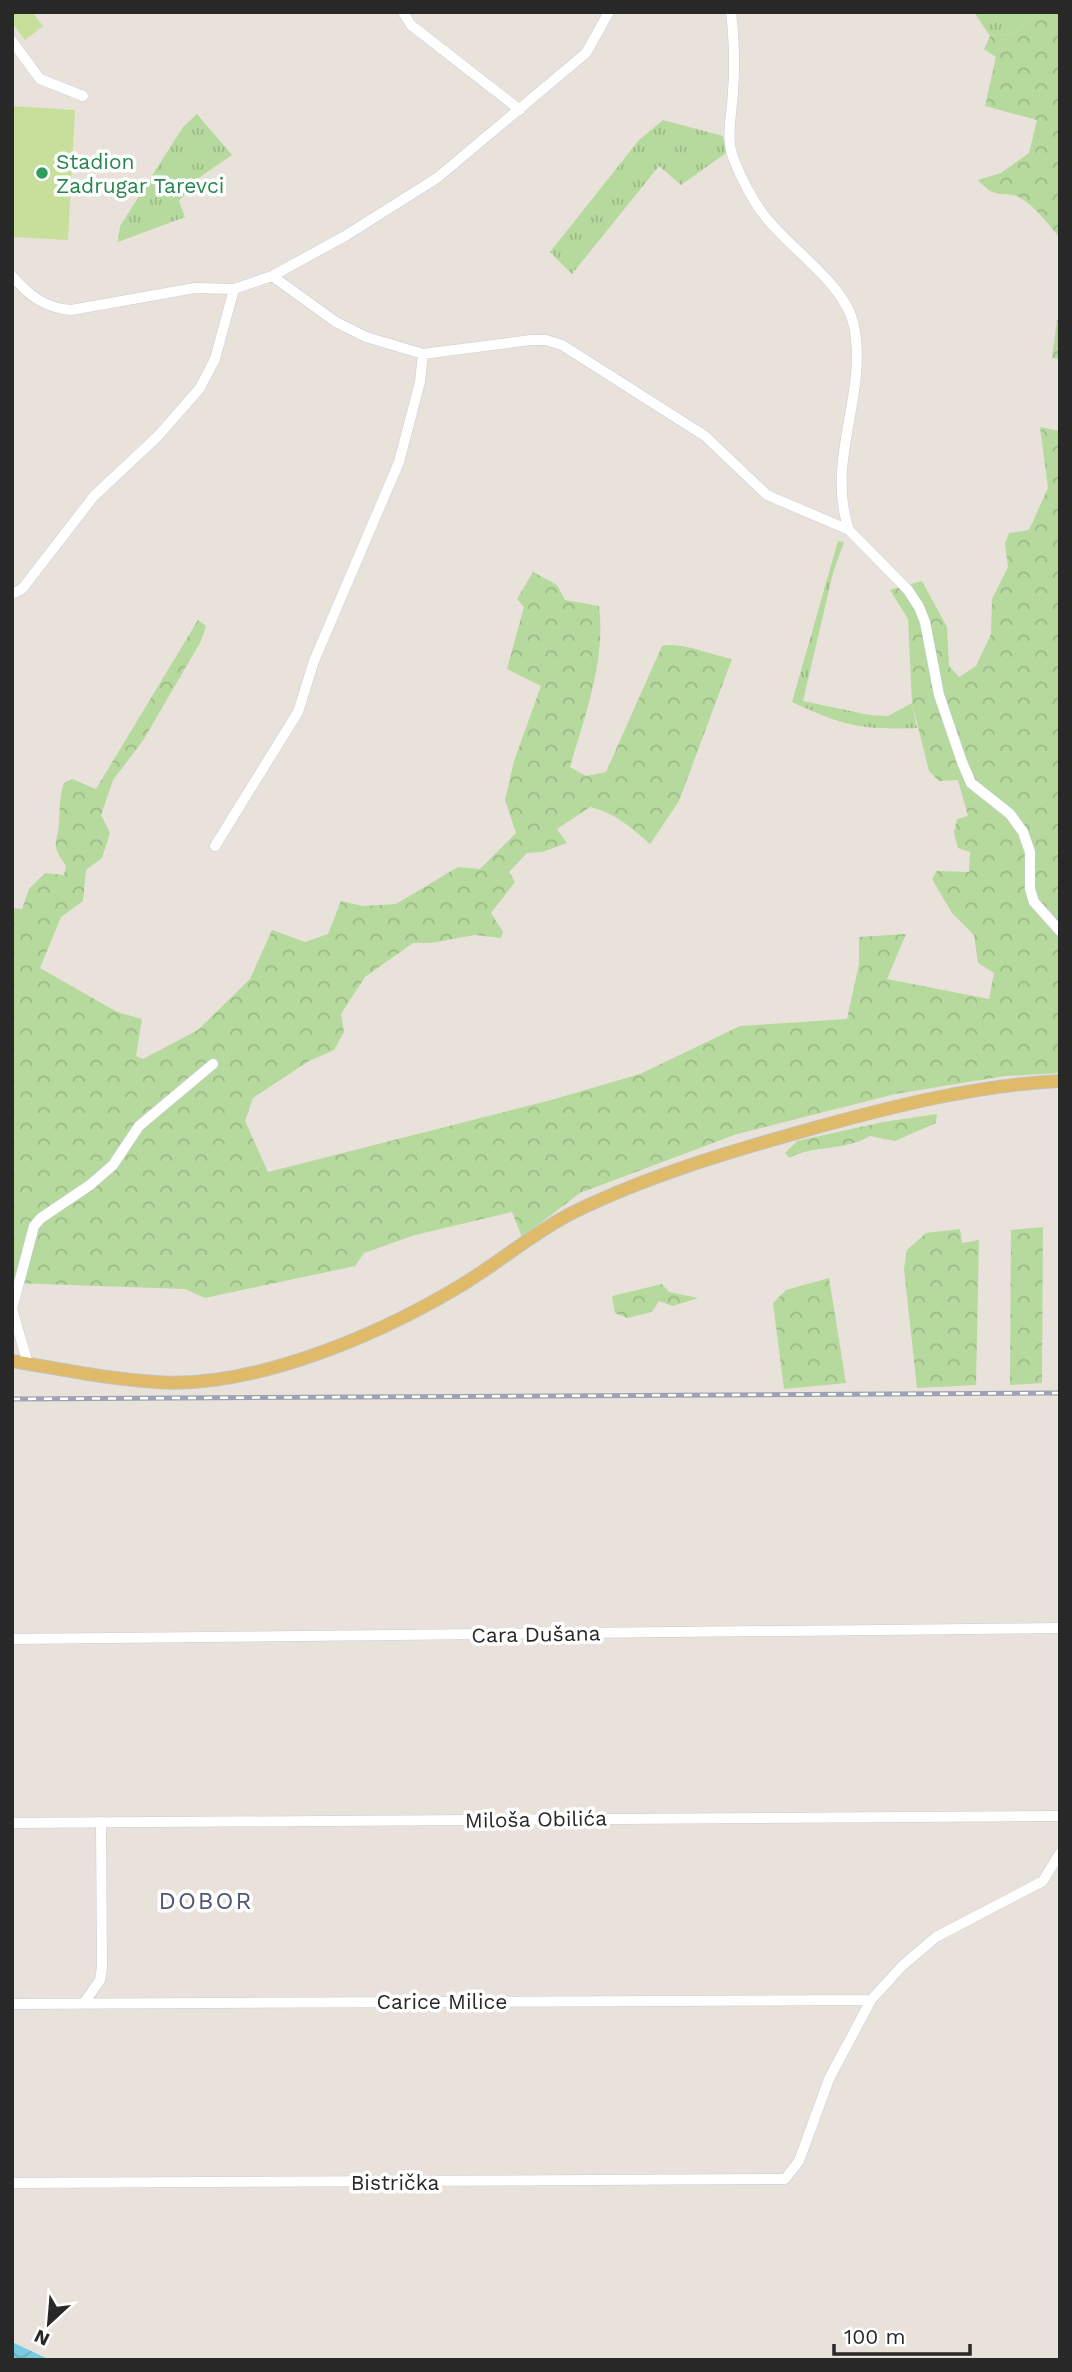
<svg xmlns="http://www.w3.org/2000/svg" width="1072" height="2372" viewBox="0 0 1072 2372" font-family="'Work Sans',sans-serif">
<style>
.grass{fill:url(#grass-tufts)}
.forest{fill:url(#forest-crowns)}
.pitch{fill:#c7df9a}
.water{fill:url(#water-waves)}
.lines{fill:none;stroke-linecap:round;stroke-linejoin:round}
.minor-casing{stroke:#c9cdd8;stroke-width:11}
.major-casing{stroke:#c3c3c3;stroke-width:14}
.minor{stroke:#fff;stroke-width:10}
.major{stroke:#dfba69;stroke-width:12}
.rail-casing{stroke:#9fa2b0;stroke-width:5}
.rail{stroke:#fff;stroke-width:2.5;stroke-dasharray:8;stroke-linecap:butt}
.leisure-dot{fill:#2e9e5b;stroke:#fff;stroke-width:2.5}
.labels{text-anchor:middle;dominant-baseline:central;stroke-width:7;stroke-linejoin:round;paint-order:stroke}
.leisure-label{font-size:21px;fill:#27864d;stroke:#fff;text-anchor:start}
.street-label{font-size:21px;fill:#282828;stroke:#fff}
.quarter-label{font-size:24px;letter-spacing:2px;fill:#4e5773;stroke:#fff}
</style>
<defs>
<pattern id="grass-tufts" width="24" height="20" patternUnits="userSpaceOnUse" patternTransform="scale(1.75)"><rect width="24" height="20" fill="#b6d99d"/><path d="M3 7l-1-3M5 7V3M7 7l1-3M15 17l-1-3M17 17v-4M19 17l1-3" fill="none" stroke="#9cba87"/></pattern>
<pattern id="forest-crowns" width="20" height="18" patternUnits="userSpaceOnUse" patternTransform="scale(1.75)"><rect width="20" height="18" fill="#b6d99d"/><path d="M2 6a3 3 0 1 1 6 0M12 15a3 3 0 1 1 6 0" fill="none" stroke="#9cba87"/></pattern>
<pattern id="water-waves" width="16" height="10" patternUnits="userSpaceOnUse" patternTransform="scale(1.75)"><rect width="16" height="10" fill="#79ccdf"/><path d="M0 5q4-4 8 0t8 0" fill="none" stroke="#69afbf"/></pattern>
</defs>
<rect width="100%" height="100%" fill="#e9e2db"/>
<!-- grass -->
<path class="grass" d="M 974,12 L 1039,12 L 1015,33 L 990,36 Z
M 197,114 L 232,155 L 200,177 L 179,201 L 185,217 L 118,242 L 120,226 L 183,127 Z
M 663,120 L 723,136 L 726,153 L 681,185 L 659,166 L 572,274 L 550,252 L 639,140 Z
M 838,541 L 844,542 L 833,573 L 803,701 L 869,715 L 888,716 L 912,703 L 917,728 C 860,730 844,726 792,702 Z"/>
<!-- forest -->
<path class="forest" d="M 1039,12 L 1060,12 L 1060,238 C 1048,224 1035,206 1019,197 C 1002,190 997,201 978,180 L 1001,173 L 1029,153 L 1037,120 L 985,106 L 996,57 L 984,49 L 990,36 L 1015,33 Z
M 1057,320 L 1060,320 L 1060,359 L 1052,358 Z
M 1040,427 L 1060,431 L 1060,1073 L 1005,1076 L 895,1094 L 737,1134 L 580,1193 L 522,1237 L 512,1212 L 415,1235 L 364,1253 L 355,1266 L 205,1298 L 185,1289 L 12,1283 L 12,908 L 22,909 L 29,889 L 45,873 L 64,875 L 66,866 C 50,842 57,847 59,823 C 60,808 59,797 64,783 L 72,779 L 96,789 L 198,620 L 206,626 L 201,641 L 144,739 L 113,780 L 101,815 L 110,833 L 102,858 L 86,870 L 83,901 L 61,917 L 40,968 L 117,1012 L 142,1019 L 136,1056 L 143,1059 L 198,1030 L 250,979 L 272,930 L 305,942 L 328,934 L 341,901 L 363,906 L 396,904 L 458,867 L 480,869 L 516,833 L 505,800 L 514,761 L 541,686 L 507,669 L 524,607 L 517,599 L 533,572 L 557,585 L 565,600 L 599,606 C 606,661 585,715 570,767 L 586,776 L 606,772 L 662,646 C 679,641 712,655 732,659 L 679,801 L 650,844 C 631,827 615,813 590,807 L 557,829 L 567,843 L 542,852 L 527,853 L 509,872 L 515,882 L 491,913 L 503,932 L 501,938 L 475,935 L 431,943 L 413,943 L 365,977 L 341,1014 L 344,1032 L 334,1050 L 309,1061 L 253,1098 L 245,1121 L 268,1172 L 551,1100 L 640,1074 L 740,1026 L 847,1019 L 859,964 L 859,937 L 906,934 L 887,979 L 989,999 L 994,973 L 978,963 L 974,935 L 952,913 L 932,879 L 937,871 L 969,872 L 970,852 L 958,848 L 954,833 L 957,819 L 968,816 L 958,780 L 939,781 L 929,771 L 912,703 L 908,619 L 890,590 L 922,581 L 947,627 L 949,666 L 959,677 L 976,666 L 991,634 L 992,599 L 1008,567 L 1005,543 L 1009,533 L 1029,530 L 1048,488 Z
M 937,1114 L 936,1123 L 895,1141 L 870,1136 C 843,1152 815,1144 789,1158 L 785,1153 L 797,1141 L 883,1122 Z
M 1043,1227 L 1042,1383 L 1010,1385 L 1011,1230 Z
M 960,1229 L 962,1243 L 979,1240 L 976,1385 L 917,1388 L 904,1269 L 907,1250 L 926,1233 Z
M 829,1278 L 846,1383 L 784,1389 L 773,1303 L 786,1290 Z
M 662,1284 L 669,1292 L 698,1298 L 673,1306 L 659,1301 L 652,1312 L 627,1318 L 615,1313 L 612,1296 Z"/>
<!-- pitch -->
<path class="pitch" d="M 12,12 L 32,12 L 43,26 L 25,40 L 12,23 Z
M 12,106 L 75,110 L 68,240 L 12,237 Z"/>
<!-- water -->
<path class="water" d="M 12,2342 L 50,2360 L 12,2360 Z"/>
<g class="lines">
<!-- minor casing -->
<g class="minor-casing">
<path id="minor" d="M 403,12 L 411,25 L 520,110
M 731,12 C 734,38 735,66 733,92 C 732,114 725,139 734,160 C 741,177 750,196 761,211 C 786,247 846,283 854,326 C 868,396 825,460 849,530
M 12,41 L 40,79 L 83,96
M 12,276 C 29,295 44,308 71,310 L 195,288 L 234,289 L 272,276 L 336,322 L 366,337 L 423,354 L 531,340 L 546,340 L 562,345 L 705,436 L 767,495 L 849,530 L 908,590 L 919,607 L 925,622 L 939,695 L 962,762 L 971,783 L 1010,814 L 1023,832 L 1030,852 L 1030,889 L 1034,902 L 1060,931
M 272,276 L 345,236 L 437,178 L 586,53 L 609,12
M 12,594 L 22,589 L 94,496 L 158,436 L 200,388 L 215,359 L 234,289
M 215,846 L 298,712 L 314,661 L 399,462 L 420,382 L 423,354
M 28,1364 L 12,1309 L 34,1226 L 41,1218 L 90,1185 L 113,1165 L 139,1126 L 213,1064
M 12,1639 L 1060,1628
M 12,1823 L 1060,1816
M 84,2003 L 100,1980 L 102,1967 L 101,1822
M 12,2004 L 871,2000
M 12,2183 L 785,2179 L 799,2161 L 829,2079 L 871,2000 L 902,1966 L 936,1937 L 1043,1881 L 1060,1853"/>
</g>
<!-- major casing -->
<g class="major-casing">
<path id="major" d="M 12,1361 C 60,1369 107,1379 156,1382 C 251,1389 374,1337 455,1289 C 495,1266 531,1234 572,1213 C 649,1175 732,1151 814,1128 C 894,1106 977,1085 1060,1081"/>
</g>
<!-- minor -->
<use href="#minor" class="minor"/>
<!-- major -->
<use href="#major" class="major"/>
<!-- rail casing -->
<g class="rail-casing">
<path id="rail" d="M 12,1399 L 1060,1393"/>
</g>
<!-- rail -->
<use href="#rail" class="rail"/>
</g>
<!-- markers -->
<circle class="leisure-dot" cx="42" cy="173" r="7"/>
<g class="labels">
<!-- leisure labels -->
<g class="leisure-label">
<text x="56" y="161">Stadion<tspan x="56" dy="24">Zadrugar Tarevci</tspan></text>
</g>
<!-- street labels -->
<g class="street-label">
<text transform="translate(536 1634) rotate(-1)">Cara Dušana</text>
<text transform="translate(536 1819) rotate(-1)">Miloša Obilića</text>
<text x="442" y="2001">Carice Milice</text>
<text x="395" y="2182">Bistrička</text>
</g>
<!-- quarter labels -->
<g class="quarter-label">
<text x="206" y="1901">DOBOR</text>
</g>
</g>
<!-- border -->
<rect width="1072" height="2372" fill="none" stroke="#282828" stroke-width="28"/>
<!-- north arrow -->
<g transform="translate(49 2323) rotate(206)" stroke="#ffffff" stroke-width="5" paint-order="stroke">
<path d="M0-5L12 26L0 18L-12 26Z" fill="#282828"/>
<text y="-10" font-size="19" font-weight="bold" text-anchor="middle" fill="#282828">N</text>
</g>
<!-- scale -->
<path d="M834 2344v10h136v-10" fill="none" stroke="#282828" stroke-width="3.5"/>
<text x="844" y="2344" font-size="21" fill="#282828" stroke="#ffffff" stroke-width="5" paint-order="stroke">100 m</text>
</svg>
